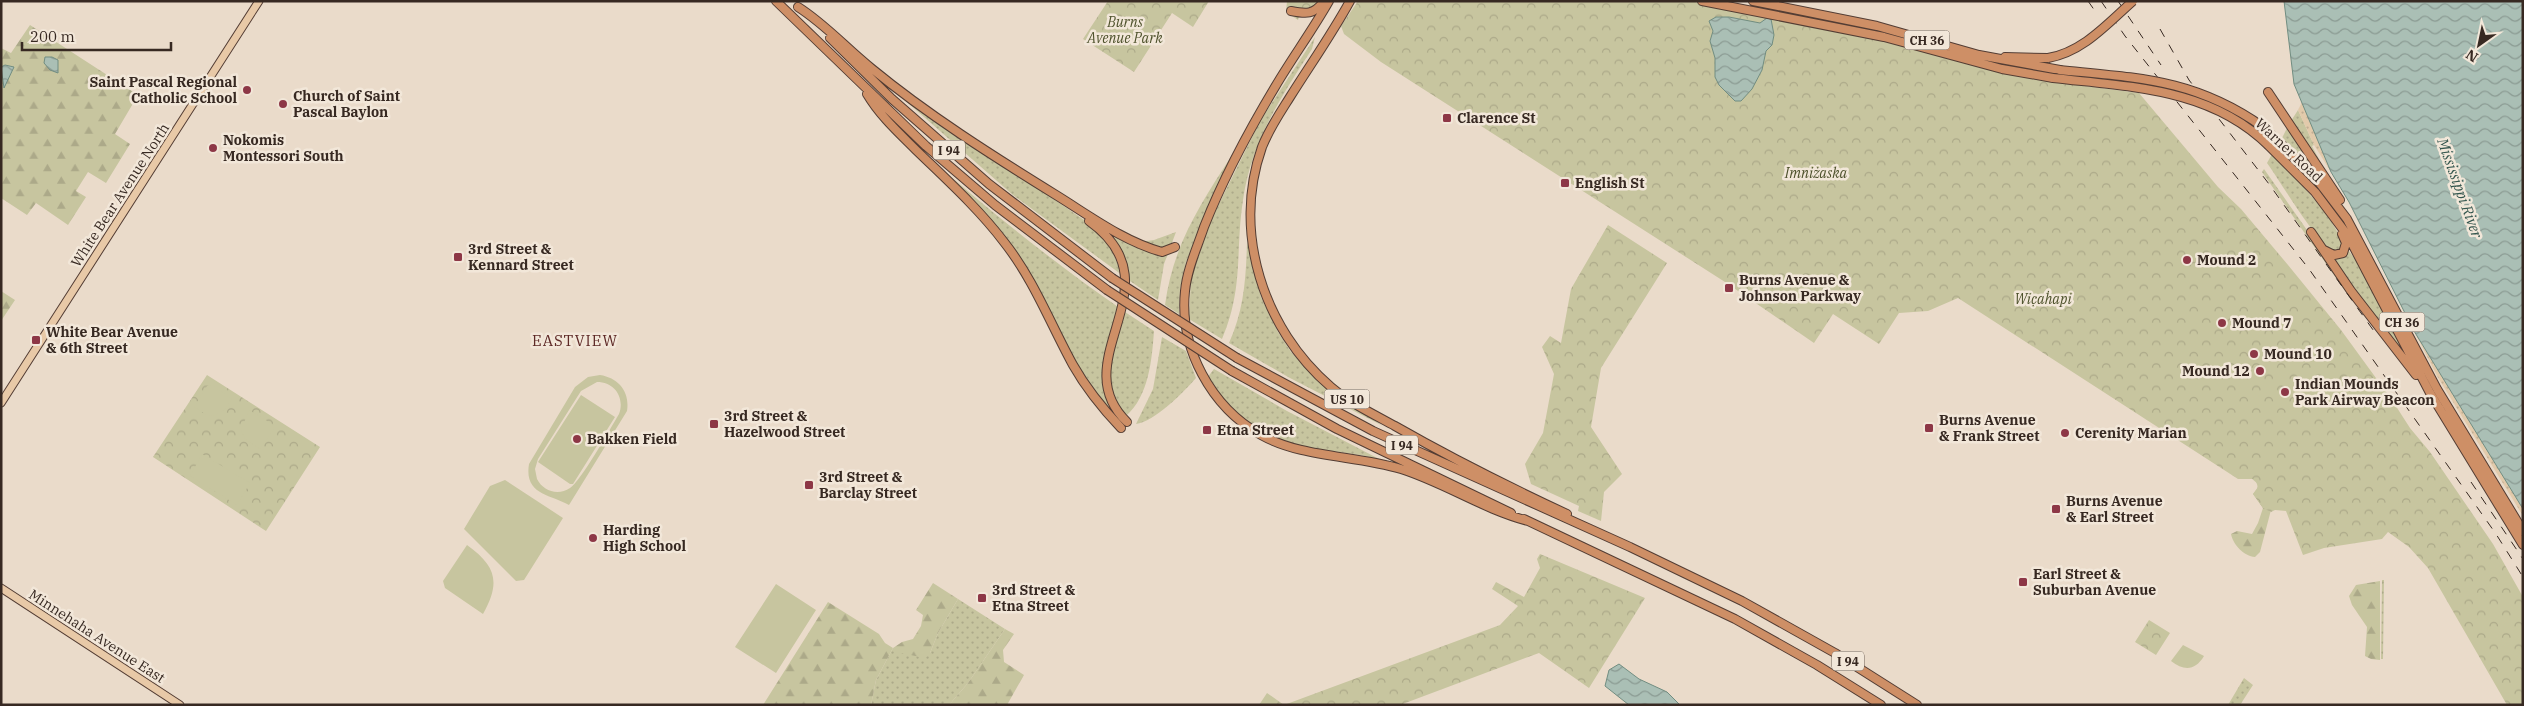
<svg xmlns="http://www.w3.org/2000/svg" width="2524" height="706" viewBox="0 0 2524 706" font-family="'IBM Plex Serif',serif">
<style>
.grass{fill:url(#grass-dots)}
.forest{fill:url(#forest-firs)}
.sand{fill:url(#sand-dots)}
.park{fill:url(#park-crowns)}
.pitch{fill:#c7c59f;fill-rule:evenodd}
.water{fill:url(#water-waves);stroke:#718d81}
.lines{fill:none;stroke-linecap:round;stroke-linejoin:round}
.major-casing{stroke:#533d34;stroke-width:9}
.highway-casing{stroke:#533d34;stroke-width:10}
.major{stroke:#e8c9a7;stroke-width:7}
.highway{stroke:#ce8f66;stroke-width:8}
.rail{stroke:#372922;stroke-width:1;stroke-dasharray:9 9;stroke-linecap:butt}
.highway-bridge-casing{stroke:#533d34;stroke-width:10;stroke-linecap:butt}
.highway-bridge{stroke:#ce8f66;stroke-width:8}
.poi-dot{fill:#8d3746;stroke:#f2e7d9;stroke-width:2}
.labels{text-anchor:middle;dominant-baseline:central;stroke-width:5;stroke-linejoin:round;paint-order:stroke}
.shield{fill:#f2e7d9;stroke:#6f6259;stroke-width:1}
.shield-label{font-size:12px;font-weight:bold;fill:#372922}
.park-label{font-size:14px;font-style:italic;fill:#4d512b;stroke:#f2e7d9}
.poi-label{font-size:14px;font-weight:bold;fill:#372922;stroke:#f2e7d9;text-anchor:start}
.street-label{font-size:14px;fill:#372922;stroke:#f2e7d9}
.water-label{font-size:15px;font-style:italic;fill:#33554d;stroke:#f2e7d9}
.neighbourhood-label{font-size:15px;letter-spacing:1px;fill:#5e2926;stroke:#f2e7d9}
</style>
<defs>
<pattern id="grass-dots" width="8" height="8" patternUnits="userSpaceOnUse" patternTransform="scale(1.25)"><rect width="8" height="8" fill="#c7c59f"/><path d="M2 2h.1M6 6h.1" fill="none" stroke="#aca989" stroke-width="1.8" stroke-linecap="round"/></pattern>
<pattern id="forest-firs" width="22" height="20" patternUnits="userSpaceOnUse" patternTransform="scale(1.25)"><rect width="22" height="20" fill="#c7c59f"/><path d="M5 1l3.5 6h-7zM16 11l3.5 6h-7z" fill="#aca989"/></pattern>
<pattern id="sand-dots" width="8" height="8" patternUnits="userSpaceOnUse" patternTransform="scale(1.25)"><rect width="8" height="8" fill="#e2caab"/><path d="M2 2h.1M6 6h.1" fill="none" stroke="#c2ae93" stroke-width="1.8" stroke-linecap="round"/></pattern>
<pattern id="park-crowns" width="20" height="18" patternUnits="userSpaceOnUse" patternTransform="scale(1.25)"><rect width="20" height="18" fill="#c7c59f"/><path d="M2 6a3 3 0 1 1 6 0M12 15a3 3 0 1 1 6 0" fill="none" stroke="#aca989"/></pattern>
<pattern id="water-waves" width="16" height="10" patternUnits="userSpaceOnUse" patternTransform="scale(1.25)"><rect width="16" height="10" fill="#aabfb5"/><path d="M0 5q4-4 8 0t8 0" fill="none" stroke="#8b9b93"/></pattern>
</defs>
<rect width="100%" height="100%" fill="#eadbca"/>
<!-- grass -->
<path class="grass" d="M 1315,37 L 1312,49 C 1281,97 1251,142 1243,200 C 1235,253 1244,287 1222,339 L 1189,319 L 1191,278 L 1212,218 L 1260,121 Z
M 892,89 L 1093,226 L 1112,250 L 1122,275 L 1013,195 Z
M 2298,110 L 2314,145 L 2312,146 L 2322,165 L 2291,121 Z
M 2288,126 L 2325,183 L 2282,138 Z
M 2272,154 C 2289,172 2343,224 2342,248 L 2334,252 C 2316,243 2281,182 2267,163 Z
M 1232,155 L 1186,262 L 1180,289 L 1179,314 L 1165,305 C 1173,245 1200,205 1232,155 Z
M 936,164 C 996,216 1056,264 1121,309 C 1105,356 1092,377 1121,423 L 1086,381 L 1028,273 Z
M 2264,169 L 2376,328 L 2343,288 L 2262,172 Z
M 1100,227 L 1139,242 L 1154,240 L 1176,232 L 1164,264 L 1158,300 L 1127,279 L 1126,272 Z
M 1247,242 L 1261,297 L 1278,332 L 1291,352 L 1328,390 L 1383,426 L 1290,378 L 1229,343 C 1244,310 1246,278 1247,242 Z
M 2348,250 L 2363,269 L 2406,353 L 2404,354 L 2332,258 L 2342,258 Z
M 1125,312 L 1154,331 C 1152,359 1149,396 1126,416 C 1094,388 1113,346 1125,312 Z
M 1162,337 L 1186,351 L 1196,378 C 1184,392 1154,422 1136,424 L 1153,389 Z
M 1214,369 L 1287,411 L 1381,460 C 1355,452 1328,452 1301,446 C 1258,438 1232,412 1207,378 Z
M 2382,580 L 2384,580 L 2383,659 L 2381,659 Z
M 958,599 L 1005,629 L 968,683 L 949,705 L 871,705 L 876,680 L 893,648 L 930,653 L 938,633 Z
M 2244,678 L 2253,685 L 2240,705 L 2228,705 Z"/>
<!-- forest -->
<path class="forest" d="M 30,25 L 138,95 L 115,134 L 130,144 L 106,183 L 88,172 L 76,191 L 86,197 L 68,225 L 36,203 L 27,215 L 1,198 L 1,48 L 11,53 Z
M 1,291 L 15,300 L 1,321 Z
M 2246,458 L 2271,510 L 2260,552 L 2255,557 C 2244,556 2233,545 2231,534 L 2237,531 L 2252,534 L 2258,523 L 2263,508 L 2253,494 L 2257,489 L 2258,484 L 2251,478 Z
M 2380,581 L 2380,660 L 2371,659 L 2365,656 L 2367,627 L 2352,605 L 2349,596 L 2356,585 Z
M 933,583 L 958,599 L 938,633 L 930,653 L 925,658 L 901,653 L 893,648 L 876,680 L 871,705 L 763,705 L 828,602 L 879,634 L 885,643 L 893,648 L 902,642 L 913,639 L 921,626 L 923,615 L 916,610 Z
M 1005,629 L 1014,634 L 1003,650 L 1004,662 L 1024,675 L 1007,705 L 949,705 L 968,683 Z"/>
<!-- sand -->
<path class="sand" d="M 2302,102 L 2329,164 L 2331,172 L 2314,145 L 2298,110 Z
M 2414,331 L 2523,509 L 2523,516 L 2437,376 Z"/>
<!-- park -->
<path class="park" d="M 1108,1 L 1209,1 L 1193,27 L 1172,13 L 1134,72 L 1083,39 Z
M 1287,1 L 1323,1 L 1317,9 L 1302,10 L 1298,20 L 1286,12 Z
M 1358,1 L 1690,1 L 1883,39 L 2055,82 L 2139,93 L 2218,187 L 2241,209 L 2288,265 L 2341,330 L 2392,400 L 2410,428 L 2430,452 L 2493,544 L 2523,597 L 2523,705 L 2507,705 L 2428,568 L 2409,547 L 2388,532 L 2382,539 L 2324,548 L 2303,555 L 2286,511 L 2275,510 L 2271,512 L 2263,508 L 2253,494 L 2258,487 L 2255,479 L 2238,479 L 1958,298 L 1928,311 L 1899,313 L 1879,344 L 1833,314 L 1814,343 L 1725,282 L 1381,62 L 1344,34 L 1341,26 Z
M 1608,225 L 1667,263 L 1601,368 L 1591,427 L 1622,474 L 1604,492 L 1601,521 L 1578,511 L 1579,506 L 1531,484 L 1525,464 L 1543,433 L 1554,374 L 1542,347 L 1550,336 L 1561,343 L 1571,289 Z
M 207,375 L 320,447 L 266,531 L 153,457 Z
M 1540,554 L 1645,598 L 1589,688 L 1539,653 L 1400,705 L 1259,705 L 1267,693 L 1284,705 L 1500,625 L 1518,606 L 1492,589 L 1496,582 L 1524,597 L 1540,568 L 1537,559 Z
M 2149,620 L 2170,633 L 2156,655 L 2135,642 Z"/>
<!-- pitch -->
<path class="pitch" d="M 600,375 C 619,378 630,392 627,411 L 569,505 C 550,494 524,495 529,464 L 575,387 L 588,377 ZM 597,382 C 615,382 625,398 619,414 C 610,429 581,481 570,488 C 558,496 543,491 537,479 L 535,469 L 538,459 L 581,391 Z
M 212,385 L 232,399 L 225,409 L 214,416 L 207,415 L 194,407 L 207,386 Z
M 581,395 L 615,417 L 573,484 L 570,484 L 538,462 Z
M 249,410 L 272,424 L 274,429 L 260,449 L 245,439 L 241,430 Z
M 202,454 L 250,483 L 237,505 L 190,476 Z
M 505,480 L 563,518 L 524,580 L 516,581 L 464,529 L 490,486 Z
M 467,545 C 496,566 501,582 483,614 L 445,588 L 443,581 Z
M 776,584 L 816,610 L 776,673 L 735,647 Z
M 2183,645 L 2204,656 C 2195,671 2184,671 2171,661 Z"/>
<!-- water -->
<path class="water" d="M 2284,1 L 2523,1 L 2523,509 L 2414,331 L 2349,202 L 2331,172 L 2294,84 Z
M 1716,17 L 1729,17 L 1760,23 L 1767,18 L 1771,19 L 1774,35 L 1772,45 L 1766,51 L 1762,70 L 1752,89 L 1741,101 L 1735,101 L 1719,85 L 1715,77 L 1715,58 L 1710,41 L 1713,31 L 1709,21 Z
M 45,57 L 52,57 L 58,60 L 58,73 L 50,70 L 44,63 Z
M 5,65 L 14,67 L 4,88 L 1,67 Z
M 1619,664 L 1639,679 L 1667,692 L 1680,705 L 1629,705 L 1605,686 L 1609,670 Z"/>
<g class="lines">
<!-- major casing -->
<g class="major-casing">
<path id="major" d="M 1,403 L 259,1
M 1,588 L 180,705"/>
</g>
<!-- highway casing -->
<g class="highway-casing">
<path id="highway" d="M 776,1 L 926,146 L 995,205 L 1107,290
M 1329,1 C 1312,31 1292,58 1275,87 C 1248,132 1223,179 1204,227 C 1197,248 1187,269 1185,291 C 1179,348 1211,407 1261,435 C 1302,458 1356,455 1401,469 C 1445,483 1483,509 1528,521
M 1350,1 C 1332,34 1310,65 1290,97 C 1280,113 1269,129 1262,147 C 1232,232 1263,329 1331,387 C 1350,403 1373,414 1395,426 C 1451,458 1509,487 1567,514
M 1702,1 L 1884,37 L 2002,69 L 2053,78
M 1753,1 L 1877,26 L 1979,55 L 2060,70
M 798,7 C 825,24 846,48 871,68 C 928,115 993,156 1056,195 C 1090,216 1123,241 1162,252 L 1175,247
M 1291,11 C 1306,14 1314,15 1324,1
M 830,38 L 892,99 L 989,184 L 1112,278
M 2005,57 L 2048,58
M 2268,92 L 2340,200
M 867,94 C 880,116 899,133 917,151 C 947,180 979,209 1004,242 C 1034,280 1050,323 1073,365 C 1086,388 1103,409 1121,428
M 2263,127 L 2312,173 L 2347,219 L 2437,389 L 2523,531
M 2269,146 L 2315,192 L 2348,236 L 2430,393 L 2523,545
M 1089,221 C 1180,286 1062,359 1127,422
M 2311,232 L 2351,291 L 2416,375
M 2324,250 L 2334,255 L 2343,253 L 2346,243 L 2342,234
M 1237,358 L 1373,431 L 1630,547 L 1742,601 L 1835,653 L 1917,705
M 1232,371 L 1337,429 L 1511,513
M 1524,519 L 1735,619 L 1817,665 L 1881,705"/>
</g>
<!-- major -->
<use href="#major" class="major"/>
<!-- highway -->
<use href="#highway" class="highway"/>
<!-- rail -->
<path class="rail" d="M 2088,1 L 2095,11
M 2101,1 L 2125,36 L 2309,269 L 2496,534 L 2523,577
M 2118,1 L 2161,65
M 2160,29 L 2189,80 L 2269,184 L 2376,334
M 2471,482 L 2523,559"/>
<!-- highway-bridge casing -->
<g class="highway-bridge-casing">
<path id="highway-bridge" d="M 2048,58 C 2083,52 2107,24 2133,1
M 2060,70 C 2139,78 2195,79 2263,127
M 2053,78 C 2130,87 2211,88 2269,146
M 1112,278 L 1237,358
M 1107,290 L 1232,371"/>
</g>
<!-- highway-bridge -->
<use href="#highway-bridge" class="highway-bridge"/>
</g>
<!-- markers -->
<g class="poi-dot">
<circle cx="247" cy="90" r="5"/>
<circle cx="283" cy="104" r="5"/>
<rect x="1442" y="113" width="10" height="10" rx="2.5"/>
<circle cx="213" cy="148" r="5"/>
<rect x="1560" y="178" width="10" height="10" rx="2.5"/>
<rect x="453" y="252" width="10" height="10" rx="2.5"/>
<circle cx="2187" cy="260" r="5"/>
<rect x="1724" y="283" width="10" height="10" rx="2.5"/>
<circle cx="2222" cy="323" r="5"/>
<rect x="31" y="335" width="10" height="10" rx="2.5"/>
<circle cx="2254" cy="354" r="5"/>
<circle cx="2260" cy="371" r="5"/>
<circle cx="2285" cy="392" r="5"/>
<rect x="709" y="419" width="10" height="10" rx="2.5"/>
<rect x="1924" y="423" width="10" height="10" rx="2.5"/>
<rect x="1202" y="425" width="10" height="10" rx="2.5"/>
<circle cx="2065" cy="433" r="5"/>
<circle cx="577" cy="439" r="5"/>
<rect x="804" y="480" width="10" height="10" rx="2.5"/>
<rect x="2051" y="504" width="10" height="10" rx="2.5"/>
<circle cx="593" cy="538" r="5"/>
<rect x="2018" y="577" width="10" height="10" rx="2.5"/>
<rect x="977" y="593" width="10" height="10" rx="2.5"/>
</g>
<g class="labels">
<!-- shield labels -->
<g class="shield">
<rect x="1904.5" y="30.5" width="45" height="19" rx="4"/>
<rect x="933" y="140.5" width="32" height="19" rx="4"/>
<rect x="2379.5" y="312.5" width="45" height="19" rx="4"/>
<rect x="1324.5" y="389.5" width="45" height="19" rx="4"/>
<rect x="1386" y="435.5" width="32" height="19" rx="4"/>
<rect x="1832" y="651.5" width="32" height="19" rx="4"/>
</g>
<g class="shield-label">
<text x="1927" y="40">CH 36</text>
<text x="949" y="150">I 94</text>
<text x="2402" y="322">CH 36</text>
<text x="1347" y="399">US 10</text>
<text x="1402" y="445">I 94</text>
<text x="1848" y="661">I 94</text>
</g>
<!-- park labels -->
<g class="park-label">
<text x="1125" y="22">Burns<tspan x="1125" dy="16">Avenue Park</tspan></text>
<text x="1816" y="173">Imniżaska</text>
<text x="2043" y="299">Wic̣aḣapi</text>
</g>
<!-- poi labels -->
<g class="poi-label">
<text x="237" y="82" text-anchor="end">Saint Pascal Regional<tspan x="237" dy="16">Catholic School</tspan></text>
<text x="293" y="96">Church of Saint<tspan x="293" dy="16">Pascal Baylon</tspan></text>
<text x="1457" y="118">Clarence St</text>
<text x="223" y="140">Nokomis<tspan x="223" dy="16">Montessori South</tspan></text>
<text x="1575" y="183">English St</text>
<text x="468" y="249">3rd Street &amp;<tspan x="468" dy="16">Kennard Street</tspan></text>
<text x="2197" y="260">Mound 2</text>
<text x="1739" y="280">Burns Avenue &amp;<tspan x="1739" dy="16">Johnson Parkway</tspan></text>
<text x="2232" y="323">Mound 7</text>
<text x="46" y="332">White Bear Avenue<tspan x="46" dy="16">&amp; 6th Street</tspan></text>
<text x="2264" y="354">Mound 10</text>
<text x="2250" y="371" text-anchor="end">Mound 12</text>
<text x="2295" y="384">Indian Mounds<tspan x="2295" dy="16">Park Airway Beacon</tspan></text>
<text x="724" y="416">3rd Street &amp;<tspan x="724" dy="16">Hazelwood Street</tspan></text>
<text x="1939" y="420">Burns Avenue<tspan x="1939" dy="16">&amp; Frank Street</tspan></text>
<text x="1217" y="430">Etna Street</text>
<text x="2075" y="433">Cerenity Marian</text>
<text x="587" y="439">Bakken Field</text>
<text x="819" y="477">3rd Street &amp;<tspan x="819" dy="16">Barclay Street</tspan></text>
<text x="2066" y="501">Burns Avenue<tspan x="2066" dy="16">&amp; Earl Street</tspan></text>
<text x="603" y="530">Harding<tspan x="603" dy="16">High School</tspan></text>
<text x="2033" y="574">Earl Street &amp;<tspan x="2033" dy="16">Suburban Avenue</tspan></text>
<text x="992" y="590">3rd Street &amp;<tspan x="992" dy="16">Etna Street</tspan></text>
</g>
<!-- street labels -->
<g class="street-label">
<text transform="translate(2289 150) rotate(43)">Warner Road</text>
<text transform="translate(120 195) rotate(-57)">White Bear Avenue North</text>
<text transform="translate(97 636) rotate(33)">Minnehaha Avenue East</text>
</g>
<!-- water labels -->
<g class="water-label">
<text transform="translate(2460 188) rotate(70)">Mississippi River</text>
</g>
<!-- neighbourhood labels -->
<g class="neighbourhood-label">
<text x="575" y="340">EASTVIEW</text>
</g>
</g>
<!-- border -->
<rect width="2524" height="706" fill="none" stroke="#372922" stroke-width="5"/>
<!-- north arrow -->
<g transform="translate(2479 45) rotate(213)" stroke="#f2e7d9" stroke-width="4" paint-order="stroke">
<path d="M0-4L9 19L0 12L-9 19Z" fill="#372922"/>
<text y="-8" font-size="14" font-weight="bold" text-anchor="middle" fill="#372922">N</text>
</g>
<!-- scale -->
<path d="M22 42v8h149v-8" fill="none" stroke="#372922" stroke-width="2.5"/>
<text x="30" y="42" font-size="15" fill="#372922" stroke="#f2e7d9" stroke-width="4" paint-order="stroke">200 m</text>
</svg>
